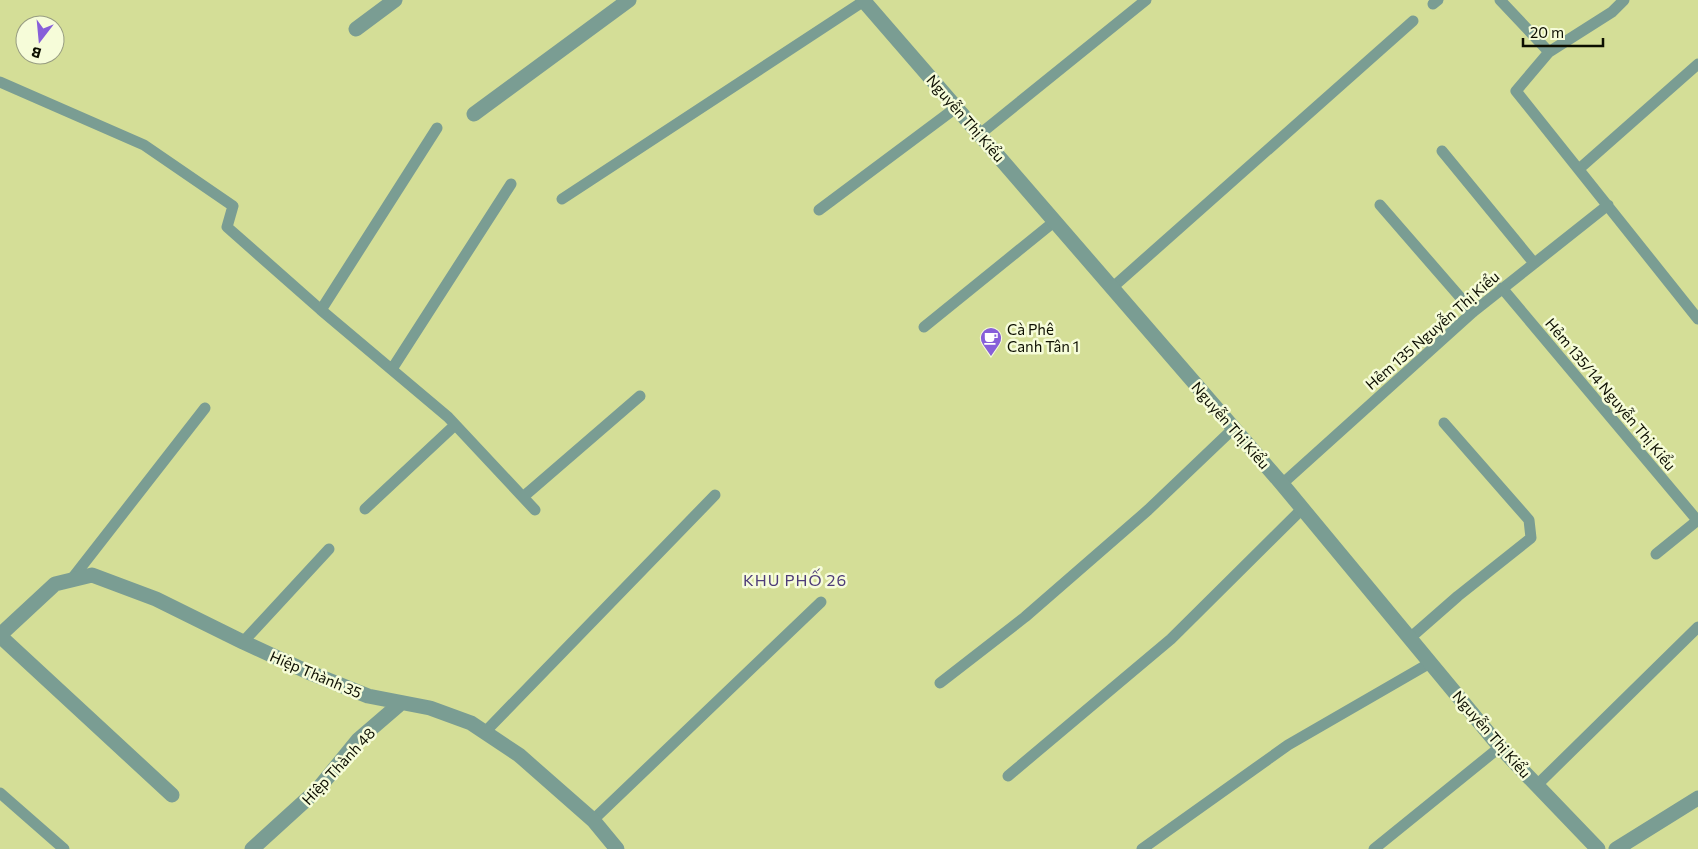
<svg xmlns="http://www.w3.org/2000/svg" width="1698" height="849" viewBox="0 0 1698 849" font-family="Commissioner,sans-serif">
<style>
.lines{fill:none;stroke-linecap:round;stroke-linejoin:round}
.service{stroke:#7a9d93;stroke-width:11}
.minor{stroke:#7a9d93;stroke-width:15}
.labels{text-anchor:middle;dominant-baseline:central;stroke-width:5;stroke-linejoin:round;paint-order:stroke}
.street-label{font-size:15px;fill:#0c0e00;stroke:#f6fcd9}
.poi-label{font-size:15px;fill:#0c0e00;stroke:#f6fcd9;text-anchor:start}
.neighbourhood-label{font-size:16px;letter-spacing:1px;fill:#4e3c79;stroke:#f6fcd9}
</style>
<rect width="100%" height="100%" fill="#d4de97"/>
<g class="lines">
<!-- service -->
<path class="service" d="M 1500,0 L 1549,52 L 1516,91 L 1698,319
M 1433,4 L 1438,0
M 1549,52 L 1612,12 L 1624,0
M 0,82 L 144,145 L 233,206 L 227,227 L 321,310 L 448,417 L 535,510
M 980,134 L 1146,0
M 1442,151 L 1534,263
M 1579,169 L 1698,64
M 562,199 L 864,1
M 1380,205 L 1473,312
M 819,210 L 957,107
M 1113,287 L 1413,21
M 1502,288 L 1697,520
M 321,310 L 437,128
M 924,327 L 1055,221
M 392,369 L 511,184
M 1282,484 L 1473,312 L 1608,205
M 523,497 L 640,396
M 365,509 L 455,425
M 1656,554 L 1698,520
M 71,580 L 205,408
M 1410,638 L 1458,596 L 1531,538 L 1529,520 L 1444,423
M 243,642 L 329,549
M 940,683 L 1025,617 L 1148,510 L 1234,428
M 485,732 L 715,495
M 1008,776 L 1171,639 L 1302,509
M 1537,785 L 1698,627
M 0,793 L 64,849
M 593,820 L 821,602
M 1142,849 L 1288,745 L 1430,663
M 1374,849 L 1500,747"/>
<!-- minor -->
<path class="minor" d="M 863,0 L 1282,484 L 1500,747 L 1598,849
M 356,29 L 395,0
M 474,114 L 629,0
M 0,635 L 55,584 L 92,575 L 156,599 L 243,642 L 308,672 L 368,696 L 430,708 L 471,723 L 519,755 L 593,820 L 617,849
M 0,636 L 172,795
M 252,849 L 318,789 L 358,740 L 401,703
M 1616,849 L 1698,798"/>
</g>
<!-- icons -->
<defs>
<g id="cafe-pin" transform="scale(1.125)"><path d="M0 17L-7.5 6A9.5 9.5 0 1 1 7.5 6Z" fill="#875fd9" stroke="#f6fcd9"/><path d="M-5.5-4.5H6V0H3Q3 3.5 0 3.5H-2.5Q-5.5 3.5-5.5 0ZM3-3.2v2h1.7v-2ZM-6 4.5H4V6H-6Z" fill="#fff"/></g>
</defs>
<g fill-rule="evenodd">
<use href="#cafe-pin" x="991" y="338"/>
</g>
<g class="labels">
<!-- street labels -->
<g class="street-label">
<text transform="translate(966 118) rotate(49)">Nguyễn Thị Kiểu</text>
<text transform="translate(1432 330) rotate(-41)">Hẻm 135 Nguyễn Thị Kiểu</text>
<text transform="translate(1611 394) rotate(50)">Hẻm 135/14 Nguyễn Thị Kiểu</text>
<text transform="translate(1231 425) rotate(49)">Nguyễn Thị Kiểu</text>
<text transform="translate(316 674) rotate(23)">Hiệp Thành 35</text>
<text transform="translate(1492 734) rotate(49)">Nguyễn Thị Kiểu</text>
<text transform="translate(338 766) rotate(-47)">Hiệp Thành 48</text>
</g>
<!-- poi labels -->
<g class="poi-label">
<text x="1007" y="329">Cà Phê<tspan x="1007" dy="17">Canh Tân 1</tspan></text>
</g>
<!-- neighbourhood labels -->
<g class="neighbourhood-label">
<text x="795" y="579">KHU PHỐ 26</text>
</g>
</g>
<!-- north arrow -->
<g transform="translate(40 40) rotate(196)"><circle r="24" fill="#f6fcd9" stroke="#989d82"/>
<path d="M0-4L9 19L0 12L-9 19Z" fill="#875fd9"/>
<text y="-8" font-size="14" font-weight="bold" text-anchor="middle" fill="#0c0e00">B</text>
</g>
<!-- scale -->
<path d="M1523 38v8h80v-8" fill="none" stroke="#0c0e00" stroke-width="2.5"/>
<text x="1530" y="38" font-size="15" fill="#0c0e00" stroke="#f6fcd9" stroke-width="4" paint-order="stroke">20 m</text>
</svg>
